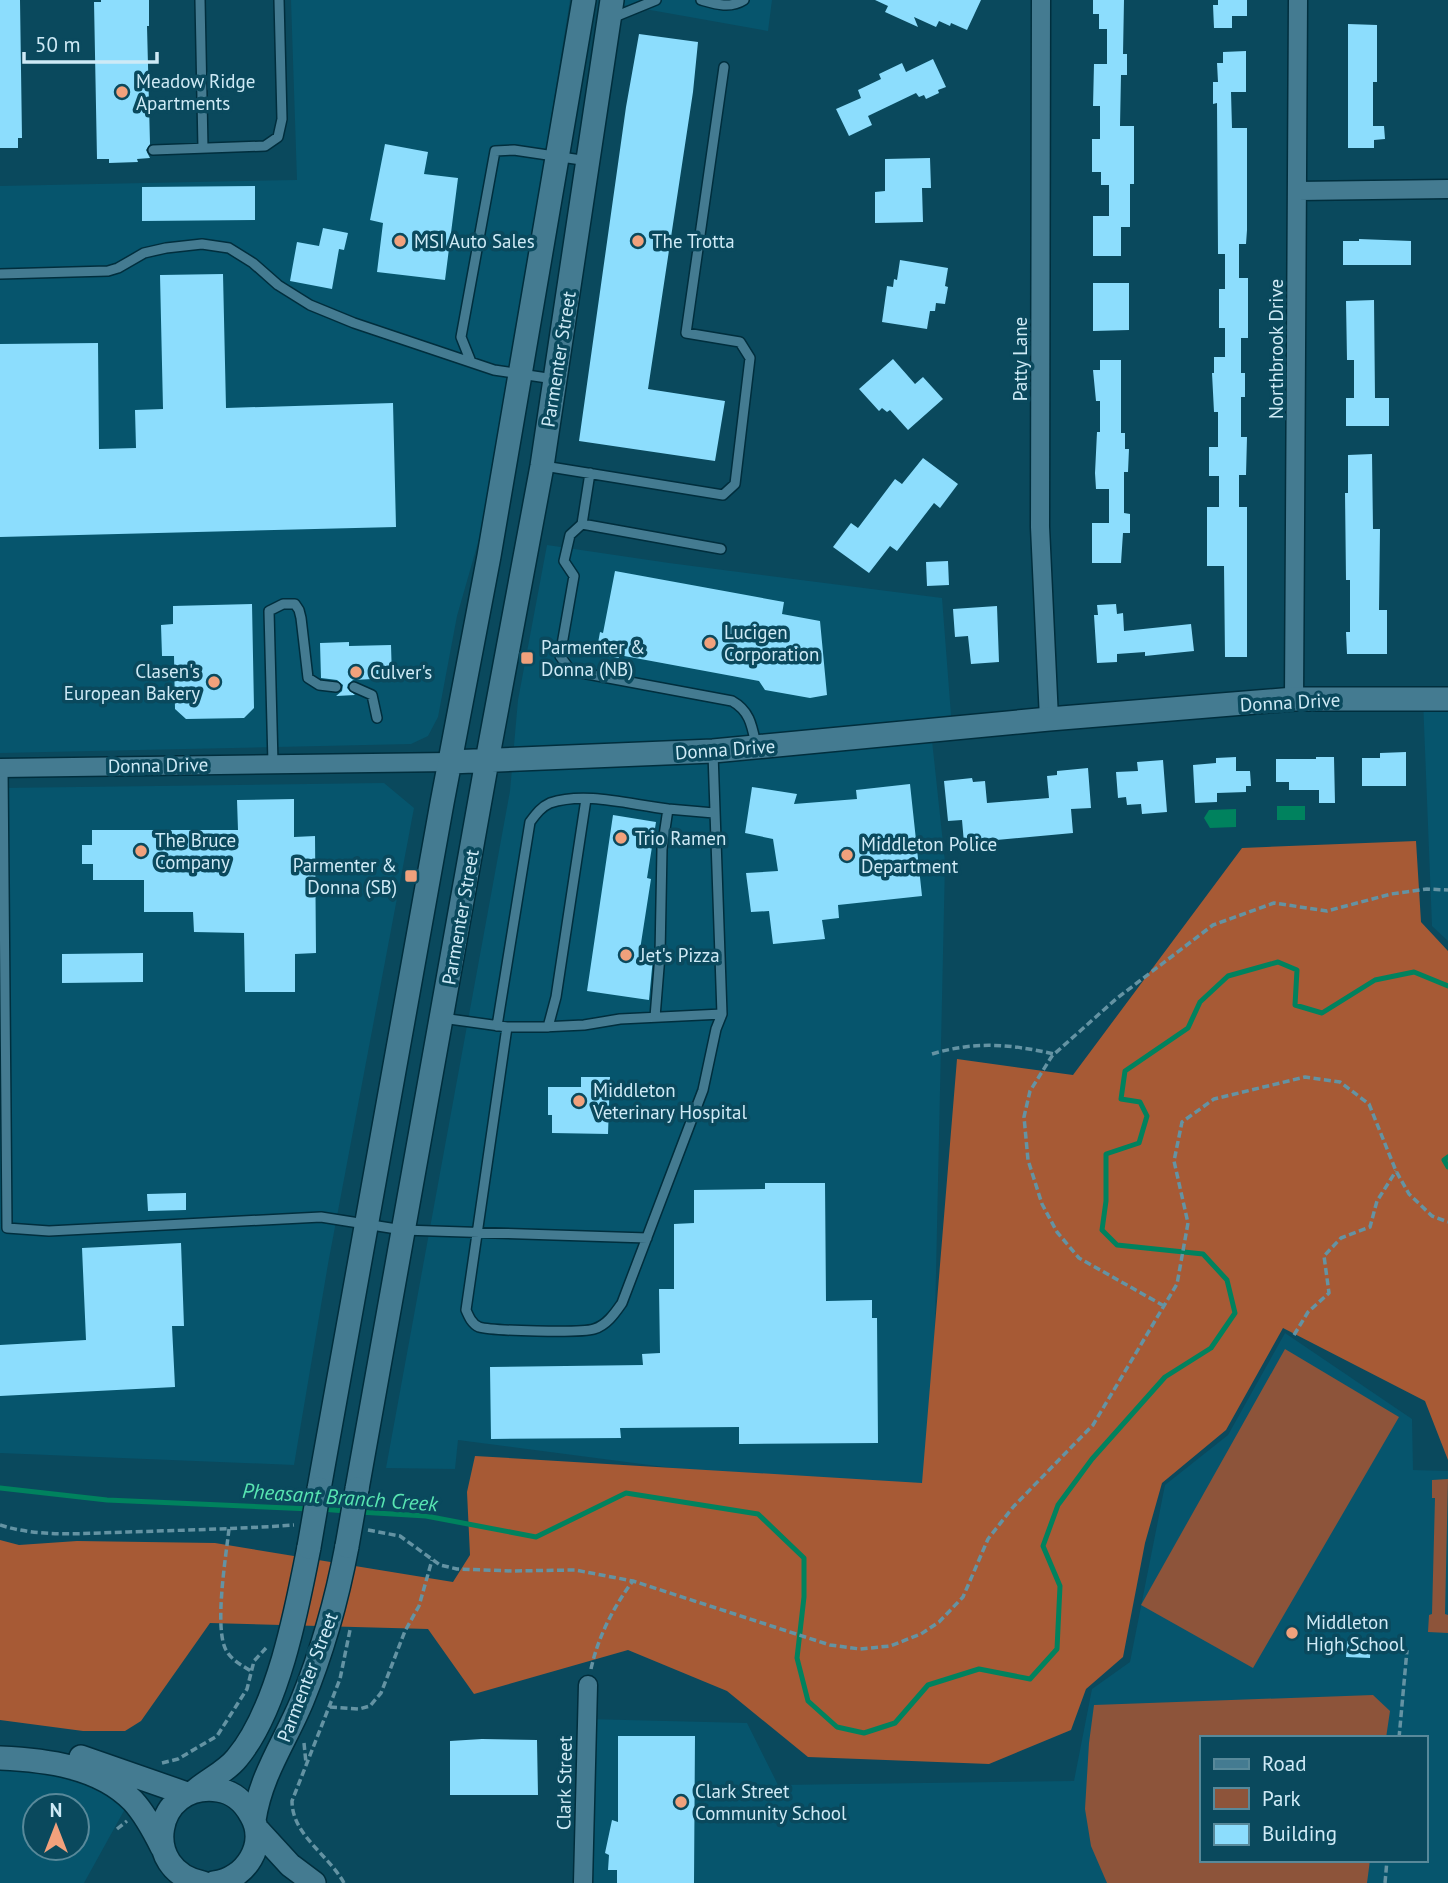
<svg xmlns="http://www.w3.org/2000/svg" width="1448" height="1883" viewBox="0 0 1448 1883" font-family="'PT Sans',sans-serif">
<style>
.built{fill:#06556d;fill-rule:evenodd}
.green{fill:#8d543a}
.forest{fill:#a75a35}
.water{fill:#00825e}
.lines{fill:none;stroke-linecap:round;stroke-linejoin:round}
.stream{stroke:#00825e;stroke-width:5}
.building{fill:#8cddfd}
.service-casing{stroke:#002e3d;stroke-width:12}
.minor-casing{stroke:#002e3d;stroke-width:21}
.tertiary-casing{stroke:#002e3d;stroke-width:26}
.path{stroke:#6493a3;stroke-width:3.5;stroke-dasharray:7 3.5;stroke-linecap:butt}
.service{stroke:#447b91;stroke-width:9}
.minor{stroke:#447b91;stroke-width:18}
.tertiary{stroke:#447b91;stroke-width:23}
.tertiary-bridge-casing{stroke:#002e3d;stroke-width:26;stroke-linecap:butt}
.tertiary-bridge{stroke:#447b91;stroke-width:23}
.poi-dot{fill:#f1a17c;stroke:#0a495d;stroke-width:2.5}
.labels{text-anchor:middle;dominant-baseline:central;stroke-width:7;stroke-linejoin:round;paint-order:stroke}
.poi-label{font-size:19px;fill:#ceeaf6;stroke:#0a495d;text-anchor:start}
.street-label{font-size:19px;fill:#ceeaf6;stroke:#0a495d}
.water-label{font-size:21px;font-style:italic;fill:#58e5b2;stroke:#0a495d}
</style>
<rect width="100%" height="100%" fill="#0a495d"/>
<!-- built -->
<path class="built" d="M 291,0 L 570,0 L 525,280 L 481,532 L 457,616 L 438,717 L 428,736 L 411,744 L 0,753 L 0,186 L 297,180 Z
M 612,0 L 772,0 L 768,31 L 611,3 Z
M 547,545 L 669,563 L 942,598 L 952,728 L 931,731 L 945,862 L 931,1502 L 458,1440 L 455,1469 L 386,1468 L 510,791 L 518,700 Z
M 1423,699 L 1448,699 L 1448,941 L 1432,926 Z
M 384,783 L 414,808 L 328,1264 L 294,1465 L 0,1453 L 0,788 Z
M 1285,1333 L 1412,1419 L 1413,1470 L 1448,1471 L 1448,1883 L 583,1883 L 586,1719 L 747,1723 L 778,1785 L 1074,1781 L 1092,1689 L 1130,1662 L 1165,1485 L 1228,1435 ZM 1201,1738 L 1425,1738 L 1425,1860 L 1201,1860 Z
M 0,1758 L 40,1760 L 131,1798 L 84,1883 L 0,1883 ZM 35,1806 L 77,1806 L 77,1848 L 35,1848 Z"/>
<!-- green -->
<path class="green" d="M 1285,1349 L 1399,1417 L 1253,1668 L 1141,1605 Z
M 1448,1479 L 1445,1614 L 1448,1615 L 1448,1633 L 1428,1632 L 1429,1615 L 1432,1614 L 1435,1498 L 1432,1498 L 1432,1480 Z
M 1373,1695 L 1390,1711 L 1386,1738 L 1201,1738 L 1201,1860 L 1370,1860 L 1367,1883 L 1107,1883 L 1091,1846 L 1085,1809 L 1089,1743 L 1094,1705 Z"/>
<!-- forest -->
<path class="forest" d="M 1416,841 L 1421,922 L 1448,951 L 1448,1460 L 1425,1401 L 1283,1328 L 1226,1430 L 1162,1483 L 1145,1543 L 1123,1657 L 1086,1689 L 1071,1730 L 989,1764 L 808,1757 L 727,1691 L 628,1650 L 474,1694 L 428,1629 L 210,1623 L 141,1721 L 125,1731 L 83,1731 L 0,1720 L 0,1540 L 19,1545 L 77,1541 L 215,1543 L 453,1582 L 470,1555 L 467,1492 L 475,1456 L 922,1483 L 957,1059 L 1073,1075 L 1242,848 Z"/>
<!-- water -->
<path class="water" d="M 1277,806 L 1305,806 L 1305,820 L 1277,820 Z
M 1236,809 L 1236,827 L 1210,828 L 1204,818 L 1209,810 Z"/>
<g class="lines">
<!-- stream -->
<path class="stream" d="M 1448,1157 L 1444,1160 L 1448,1167
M 0,1488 L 107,1500 L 311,1509
M 321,1509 L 346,1511
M 359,1512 L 426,1516 L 536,1537 L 626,1493 L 758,1514 L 804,1558 L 804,1597 L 797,1658 L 808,1701 L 837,1727 L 864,1733 L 895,1723 L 928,1685 L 979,1669 L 1030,1679 L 1057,1649 L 1060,1586 L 1043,1546 L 1058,1505 L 1092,1459 L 1165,1377 L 1211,1348 L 1235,1313 L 1227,1280 L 1203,1254 L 1117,1245 L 1102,1230 L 1106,1201 L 1106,1154 L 1139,1143 L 1147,1116 L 1140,1102 L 1121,1099 L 1125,1071 L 1188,1028 L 1200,1002 L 1228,976 L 1278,962 L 1297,970 L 1295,1005 L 1322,1013 L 1375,980 L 1414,972 L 1448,986"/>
</g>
<!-- building -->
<path class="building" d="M 0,0 L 20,0 L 22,138 L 18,138 L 18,148 L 0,148 Z
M 101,0 L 149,0 L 149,26 L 147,26 L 150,144 L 146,150 L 150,158 L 137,159 L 138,162 L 109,163 L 109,159 L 97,159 L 94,2 L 101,2 Z
M 875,0 L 981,0 L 967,30 L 951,23 L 950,26 L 939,21 L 936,27 L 914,17 L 918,27 L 885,12 L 888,6 Z
M 1093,0 L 1124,0 L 1123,54 L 1127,54 L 1127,75 L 1121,75 L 1120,126 L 1134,126 L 1134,184 L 1130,184 L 1130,227 L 1121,227 L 1121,256 L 1093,256 L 1093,216 L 1109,216 L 1109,185 L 1101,185 L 1101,172 L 1092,172 L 1092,139 L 1100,139 L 1100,106 L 1093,106 L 1094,64 L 1107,64 L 1107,29 L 1099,29 L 1099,14 L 1093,14 Z
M 1218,0 L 1247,0 L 1247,16 L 1232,16 L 1232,28 L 1214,28 L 1213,5 L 1218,5 Z
M 1348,24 L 1377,25 L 1377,82 L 1373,82 L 1373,126 L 1384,126 L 1385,139 L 1374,140 L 1374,148 L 1348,148 Z
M 639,34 L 698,42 L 693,92 L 648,389 L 725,401 L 715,461 L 579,441 L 626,107 Z
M 1246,51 L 1246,92 L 1231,92 L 1232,128 L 1247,128 L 1247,230 L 1246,244 L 1239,244 L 1239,278 L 1248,278 L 1248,338 L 1241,338 L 1241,373 L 1245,373 L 1245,397 L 1241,397 L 1241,437 L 1247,437 L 1246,475 L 1239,475 L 1239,507 L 1247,507 L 1247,657 L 1225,657 L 1224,566 L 1207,566 L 1207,507 L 1219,507 L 1219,476 L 1209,476 L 1209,447 L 1218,447 L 1218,412 L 1214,412 L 1212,373 L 1214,373 L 1214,357 L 1225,357 L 1225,328 L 1219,328 L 1219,289 L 1225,289 L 1225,254 L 1218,254 L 1217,103 L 1213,104 L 1213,82 L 1218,82 L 1217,63 L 1223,63 L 1223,52 Z
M 933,59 L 946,87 L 938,90 L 939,93 L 926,99 L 924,95 L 919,97 L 916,93 L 868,116 L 872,125 L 849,136 L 836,109 L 861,98 L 858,90 L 881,79 L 879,74 L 902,63 L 906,72 Z
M 385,144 L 428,152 L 424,174 L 458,178 L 445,280 L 377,272 L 383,223 L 370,220 Z
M 930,158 L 931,188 L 922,188 L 923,222 L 875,223 L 875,192 L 885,191 L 885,159 Z
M 255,186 L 255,220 L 142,221 L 142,187 Z
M 323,228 L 348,233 L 344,250 L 339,249 L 332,289 L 290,281 L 297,242 L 319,246 Z
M 1359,239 L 1411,241 L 1411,265 L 1343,265 L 1343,241 L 1359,241 Z
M 900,260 L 948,268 L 945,286 L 948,287 L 945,304 L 936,303 L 935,311 L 930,311 L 927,329 L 882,322 L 887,286 L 893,287 L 894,279 L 897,280 Z
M 223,274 L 226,408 L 393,403 L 396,527 L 0,537 L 0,344 L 98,343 L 99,449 L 136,448 L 135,410 L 163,409 L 160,275 Z
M 1093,283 L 1129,283 L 1129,330 L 1093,331 Z
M 1374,300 L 1375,398 L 1389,398 L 1389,426 L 1346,426 L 1346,398 L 1354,398 L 1354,360 L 1347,360 L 1346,301 Z
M 893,359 L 915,384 L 923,377 L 943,399 L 908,430 L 890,410 L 887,412 L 882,408 L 879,411 L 859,389 Z
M 1100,360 L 1121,360 L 1121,433 L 1125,433 L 1125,449 L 1129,449 L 1128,472 L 1124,472 L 1124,513 L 1130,514 L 1130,533 L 1123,533 L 1121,563 L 1092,563 L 1092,523 L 1109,523 L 1109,489 L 1096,489 L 1095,473 L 1097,432 L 1100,432 L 1100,401 L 1096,401 L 1093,370 L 1100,370 Z
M 1372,454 L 1373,529 L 1380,529 L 1379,610 L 1387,610 L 1387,654 L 1347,654 L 1346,632 L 1350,632 L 1350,580 L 1346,580 L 1345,493 L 1348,493 L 1348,455 Z
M 923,458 L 958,484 L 940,508 L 934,503 L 897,551 L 890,546 L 869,573 L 833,547 L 851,523 L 858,528 L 895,479 L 902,484 Z
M 948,561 L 949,585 L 927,586 L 926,562 Z
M 615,571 L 784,602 L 782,614 L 820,621 L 827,695 L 810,698 L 765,690 L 759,681 L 619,655 L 619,658 L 596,654 L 600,632 L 603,633 Z
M 252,604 L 254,708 L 244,718 L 186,719 L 175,709 L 174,656 L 162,656 L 161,625 L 173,624 L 173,606 Z
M 1116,604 L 1117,614 L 1123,613 L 1124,631 L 1191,624 L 1194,651 L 1145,656 L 1145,652 L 1117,654 L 1117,662 L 1097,663 L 1094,615 L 1098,615 L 1097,605 Z
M 997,606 L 999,662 L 971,664 L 968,636 L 955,637 L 953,609 Z
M 349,642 L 349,646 L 391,645 L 392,678 L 353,680 L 348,684 L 347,688 L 355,695 L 336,696 L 342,691 L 343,685 L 337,680 L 321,678 L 320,643 Z
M 1406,752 L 1406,786 L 1362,786 L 1362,758 L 1380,758 L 1380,753 Z
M 1236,757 L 1236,771 L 1250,771 L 1251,786 L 1246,786 L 1246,792 L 1217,793 L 1217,802 L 1195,803 L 1193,765 L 1216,763 L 1216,758 Z
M 1316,757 L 1334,757 L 1335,803 L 1319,803 L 1319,790 L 1289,790 L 1289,782 L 1276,782 L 1276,759 L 1316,759 Z
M 1163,760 L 1167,812 L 1142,814 L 1141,804 L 1127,805 L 1126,797 L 1118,798 L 1116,772 L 1138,771 L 1137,762 Z
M 1088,768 L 1091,808 L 1071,809 L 1073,833 L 964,843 L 962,820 L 948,821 L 944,781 L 972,778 L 973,782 L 985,781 L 987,803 L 1049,798 L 1047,776 L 1057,775 L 1057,771 Z
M 910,784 L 922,896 L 838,905 L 839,918 L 822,920 L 825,939 L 773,944 L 769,911 L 751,912 L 746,873 L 778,871 L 773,839 L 745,833 L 752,787 L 797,794 L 794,804 L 857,799 L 856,790 Z
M 294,799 L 294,837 L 315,836 L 316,953 L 295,954 L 295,992 L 245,992 L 244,933 L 194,932 L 193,912 L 144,912 L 144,880 L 93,880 L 93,864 L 82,864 L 82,845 L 92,845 L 92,830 L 238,830 L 237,800 Z
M 613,815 L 656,822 L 647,878 L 651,879 L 639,956 L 653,958 L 649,1000 L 587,991 Z
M 143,953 L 143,982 L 62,983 L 62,954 Z
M 581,1077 L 610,1077 L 608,1134 L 552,1133 L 552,1115 L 548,1115 L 548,1087 L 581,1087 Z
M 765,1183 L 825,1183 L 826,1301 L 872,1300 L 872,1318 L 877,1318 L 878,1443 L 739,1444 L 739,1427 L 620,1428 L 621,1438 L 491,1439 L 490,1367 L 643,1365 L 642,1354 L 660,1353 L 659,1289 L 674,1289 L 674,1224 L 694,1223 L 694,1190 L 765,1189 Z
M 186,1193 L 186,1210 L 148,1211 L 147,1194 Z
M 181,1243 L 184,1326 L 172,1326 L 175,1387 L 0,1396 L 0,1345 L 86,1340 L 82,1248 Z
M 1347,1641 L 1371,1642 L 1370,1658 L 1346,1657 Z
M 618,1736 L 695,1736 L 694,1883 L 617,1883 L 617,1870 L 608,1870 L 609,1855 L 605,1853 L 612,1820 L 618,1822 Z
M 482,1739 L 537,1740 L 538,1795 L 450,1795 L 450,1741 Z"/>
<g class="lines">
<!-- service casing -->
<g class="service-casing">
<path id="service" d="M 200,0 L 203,148
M 701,0 C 715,4 730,9 744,0
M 612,18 L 656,0
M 153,150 L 265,146 L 278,137 L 282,119 L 279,0
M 0,274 L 108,271 L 118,268 L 144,253 L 166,248 L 202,244 L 229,248 L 253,263 L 278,285 L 310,305 L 354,323 L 494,370 L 554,379
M 471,362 L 461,337 L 495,151 L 514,150 L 588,161
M 544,466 L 723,495 L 735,484 L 750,358 L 740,342 L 686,333 L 724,67
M 582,524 L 590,473
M 721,549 L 582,524 L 570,535 L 564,561 L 574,576 L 560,656 L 571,671 L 732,701 C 750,711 752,726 756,745
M 354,687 L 372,695 L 377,718
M 273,763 L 269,611 L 283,604 L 295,604 L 299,610 L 301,618 L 308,678 L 319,685 L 336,687
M 3,768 L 7,1228 L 49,1231 L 321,1217 L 403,1230 L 647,1238
M 668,809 L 714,813
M 442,1018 L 507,1027 L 542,1027 L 584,1025 L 620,1019 L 722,1014
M 497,1026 L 530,822 C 536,814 541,807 550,803 C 586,791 631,805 668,809 L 662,849 L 660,955 L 655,1017
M 507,1027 L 466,1310 C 469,1317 472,1324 479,1327 C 492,1331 582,1333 594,1329 C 607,1325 615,1313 622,1303 L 703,1090 L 716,1029 L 722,1014 L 713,753
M 548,1027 L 556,997 L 586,799"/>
</g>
<!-- minor casing -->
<g class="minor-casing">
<path id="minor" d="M 1041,0 L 1040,527 L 1049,719
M 1298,191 L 1448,189
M 1294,699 L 1298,0
M 0,768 L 450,762
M 583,1883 L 588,1685"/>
</g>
<!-- tertiary casing -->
<g class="tertiary-casing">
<path id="tertiary" d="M 450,762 L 713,751 L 1049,719 L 1294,699 L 1448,699
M 319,1489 L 442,803 L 489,556 L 584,0
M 357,1489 L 487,761 L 542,466 L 612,0
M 81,1757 L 187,1794
M 0,1758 C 45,1760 99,1766 133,1801 C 145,1814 154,1831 162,1847
M 195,1791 C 208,1780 227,1771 237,1758 C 278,1709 297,1609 309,1547
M 254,1820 C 261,1774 285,1742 302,1701 C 323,1650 337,1599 347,1546
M 257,1829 L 290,1865 L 314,1883
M 203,1883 C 139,1871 154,1781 218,1790 C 233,1792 244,1802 251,1815 C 268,1844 246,1879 214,1883"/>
</g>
<!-- path -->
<path class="path" d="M 932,1054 C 975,1041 1010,1044 1054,1054
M 1164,1306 L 1079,1258 L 1057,1232 L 1042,1204 L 1028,1160 L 1024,1117 L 1030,1091 L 1052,1056 L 1116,999 L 1213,925 L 1274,903 L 1327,911 L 1391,894 L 1427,889 L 1448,890
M 1294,1335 L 1308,1312 L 1329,1293 L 1324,1256 L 1341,1238 L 1370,1227 L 1377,1201 L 1396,1171
M 0,1525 C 40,1538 86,1533 128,1532 C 184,1530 239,1529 294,1525
M 229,1529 C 226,1556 214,1628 226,1650 C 231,1660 243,1666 251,1671
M 368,1530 L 400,1536 L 440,1565 L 457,1569 L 512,1571 L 575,1570 L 633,1581 L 830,1645 L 860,1649 L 890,1646 L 921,1634 L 939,1622 L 963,1597 L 988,1539 L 1014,1506 L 1093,1425 L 1177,1284 L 1188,1223 L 1174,1161 L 1182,1122 L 1214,1099 L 1305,1077 L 1340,1082 L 1369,1104 L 1396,1171 L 1409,1194 L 1432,1216 L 1448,1222
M 591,1669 C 598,1637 613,1608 632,1582
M 330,1707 L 359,1709 L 370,1706 L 381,1693 L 405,1631 L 419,1606 L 432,1560
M 1399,1738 L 1407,1650
M 304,1743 L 306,1763
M 162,1763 L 178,1759 L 217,1736 L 247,1689 L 254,1661 L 266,1648
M 117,1829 L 127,1821
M 344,1883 C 328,1854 292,1835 292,1801 L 340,1679 L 350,1630
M 1385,1883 L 1387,1860"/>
<!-- service -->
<use href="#service" class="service"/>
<!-- minor -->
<use href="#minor" class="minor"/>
<!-- tertiary -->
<use href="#tertiary" class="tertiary"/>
<!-- tertiary-bridge casing -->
<g class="tertiary-bridge-casing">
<path id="tertiary-bridge" d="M 347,1546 L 357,1489
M 309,1547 L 319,1489"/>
</g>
<!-- tertiary-bridge -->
<use href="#tertiary-bridge" class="tertiary-bridge"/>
</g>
<!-- markers -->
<g class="poi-dot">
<circle cx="122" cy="92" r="7"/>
<circle cx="400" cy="241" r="7"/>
<circle cx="638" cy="241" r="7"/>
<circle cx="710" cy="643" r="7"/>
<rect x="520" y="651" width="14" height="14" rx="3.5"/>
<circle cx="356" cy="672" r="7"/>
<circle cx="214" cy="682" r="7"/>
<circle cx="621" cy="838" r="7"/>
<circle cx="141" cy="851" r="7"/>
<circle cx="847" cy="855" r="7"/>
<rect x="404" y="869" width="14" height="14" rx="3.5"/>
<circle cx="626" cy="955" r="7"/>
<circle cx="579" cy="1101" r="7"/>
<circle cx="1292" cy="1633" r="7"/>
<circle cx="681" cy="1802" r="7"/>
</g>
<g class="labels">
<!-- poi labels -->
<g class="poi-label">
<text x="136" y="81">Meadow Ridge<tspan x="136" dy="22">Apartments</tspan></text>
<text x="414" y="241">MSI Auto Sales</text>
<text x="652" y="241">The Trotta</text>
<text x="724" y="632">Lucigen<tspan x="724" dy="22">Corporation</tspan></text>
<text x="541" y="647">Parmenter &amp;<tspan x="541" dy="22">Donna (NB)</tspan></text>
<text x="200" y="671" text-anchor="end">Clasen's<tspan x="200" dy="22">European Bakery</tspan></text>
<text x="370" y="672">Culver's</text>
<text x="635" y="838">Trio Ramen</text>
<text x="155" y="840">The Bruce<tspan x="155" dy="22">Company</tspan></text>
<text x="861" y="844">Middleton Police<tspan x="861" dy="22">Department</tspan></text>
<text x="397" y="865" text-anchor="end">Parmenter &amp;<tspan x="397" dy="22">Donna (SB)</tspan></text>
<text x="640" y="955">Jet's Pizza</text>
<text x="593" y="1090">Middleton<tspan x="593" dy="22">Veterinary Hospital</tspan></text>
<text x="1306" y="1622">Middleton<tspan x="1306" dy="22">High School</tspan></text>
<text x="695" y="1791">Clark Street<tspan x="695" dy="22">Community School</tspan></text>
</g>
<!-- street labels -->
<g class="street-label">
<text transform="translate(1276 349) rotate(-90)">Northbrook Drive</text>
<text transform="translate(558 359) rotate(-81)">Parmenter Street</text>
<text transform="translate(1020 359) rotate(-90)">Patty Lane</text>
<text transform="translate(1290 702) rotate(-3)">Donna Drive</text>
<text transform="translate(725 749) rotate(-4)">Donna Drive</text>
<text transform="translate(158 765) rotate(-1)">Donna Drive</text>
<text transform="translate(460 917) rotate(-80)">Parmenter Street</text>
<text transform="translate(307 1677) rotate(-69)">Parmenter Street</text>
<text transform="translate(564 1783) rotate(-89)">Clark Street</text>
</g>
<!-- water labels -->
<g class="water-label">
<text transform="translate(340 1497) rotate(4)">Pheasant Branch Creek</text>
</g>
</g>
<!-- legend -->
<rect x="1200" y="1736" width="228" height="126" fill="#0a495d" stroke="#58899a" stroke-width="2"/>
<rect x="1214" y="1759" width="35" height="10" fill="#447b91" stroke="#58899a" stroke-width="2"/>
<text x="1262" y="1771" font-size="21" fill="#ceeaf6">Road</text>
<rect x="1214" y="1788" width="35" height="21" fill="#8d543a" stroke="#58899a" stroke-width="2"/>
<text x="1262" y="1806" font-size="21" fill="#ceeaf6">Park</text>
<rect x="1214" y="1824" width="35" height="21" fill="#8cddfd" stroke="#58899a" stroke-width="2"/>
<text x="1262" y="1841" font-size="21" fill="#ceeaf6">Building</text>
<!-- north arrow -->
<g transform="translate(56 1827)"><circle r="33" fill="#0a495d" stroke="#58899a" stroke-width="2"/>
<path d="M0-5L12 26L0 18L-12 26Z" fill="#f1a17c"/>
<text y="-10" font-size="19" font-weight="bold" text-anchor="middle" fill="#ceeaf6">N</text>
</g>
<!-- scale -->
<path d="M24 52v10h133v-10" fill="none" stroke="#ceeaf6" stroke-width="3.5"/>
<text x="35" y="52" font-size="21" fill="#ceeaf6" stroke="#0a495d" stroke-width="5" paint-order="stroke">50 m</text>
</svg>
